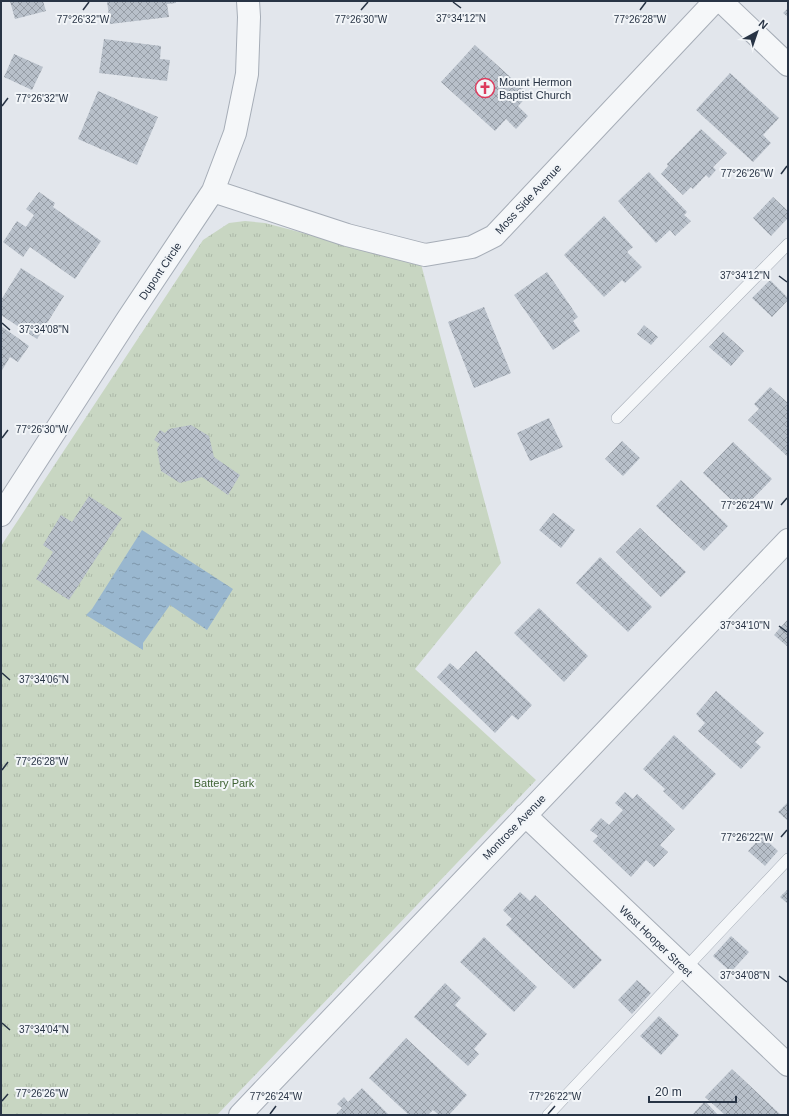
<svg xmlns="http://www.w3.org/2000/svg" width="789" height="1116" viewBox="0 0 789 1116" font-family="Helvetica,sans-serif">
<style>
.park{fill:url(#park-tufts)}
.water{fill:url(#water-ripples)}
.building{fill:url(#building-cross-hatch)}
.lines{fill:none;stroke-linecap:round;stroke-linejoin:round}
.service-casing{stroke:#a6adb7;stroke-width:12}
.minor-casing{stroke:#a6adb7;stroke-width:24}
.service{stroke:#f5f7f9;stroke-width:11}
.minor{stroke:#f5f7f9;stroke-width:22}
.ticks{fill:none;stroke:#283445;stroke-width:1.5}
.labels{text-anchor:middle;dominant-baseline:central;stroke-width:4;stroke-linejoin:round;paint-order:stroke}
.poi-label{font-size:11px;fill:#283445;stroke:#f2f5f8;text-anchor:start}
.street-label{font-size:11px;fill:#283445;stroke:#f2f5f8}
.park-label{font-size:11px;fill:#3f6334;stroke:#f2f5f8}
.ticks-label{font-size:10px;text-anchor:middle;fill:#283445;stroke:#f2f5f8;stroke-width:4;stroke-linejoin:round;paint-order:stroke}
</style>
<defs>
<pattern id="park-tufts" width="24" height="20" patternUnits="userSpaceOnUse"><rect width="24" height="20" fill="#c8d6c2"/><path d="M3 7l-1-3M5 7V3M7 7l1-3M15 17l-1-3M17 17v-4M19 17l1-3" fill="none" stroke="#acb8a8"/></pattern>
<pattern id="water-ripples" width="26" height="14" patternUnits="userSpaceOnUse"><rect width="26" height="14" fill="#99b7cf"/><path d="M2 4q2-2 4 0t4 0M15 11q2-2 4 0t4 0" fill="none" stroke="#7d96aa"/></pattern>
<pattern id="building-cross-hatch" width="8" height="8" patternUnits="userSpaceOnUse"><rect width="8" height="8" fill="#b8c0ca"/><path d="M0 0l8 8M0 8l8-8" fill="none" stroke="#969da6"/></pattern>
</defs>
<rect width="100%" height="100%" fill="#e2e6ec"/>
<!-- park -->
<path class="park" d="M 245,221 L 265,223 L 421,264 L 501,563 L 415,669 L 536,780 L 217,1115 L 1,1115 L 1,546 L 203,240 L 229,223 Z"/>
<!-- water -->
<path class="water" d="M 142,530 L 233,589 L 207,630 L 170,605 L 143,643 L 143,650 L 86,615 L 92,609 Z"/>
<!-- building -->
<path class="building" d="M 10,1 L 43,1 L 46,11 L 15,19 Z
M 107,1 L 176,1 L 176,3 L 167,4 L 169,17 L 110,24 Z
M 788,8 L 788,17 L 783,13 Z
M 104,39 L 161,46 L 160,59 L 170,60 L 167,81 L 99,73 Z
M 475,45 L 529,94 L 518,106 L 528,116 L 516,129 L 506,119 L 495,131 L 441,82 Z
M 14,54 L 43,67 L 32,90 L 4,77 Z
M 730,73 L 779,118 L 763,135 L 771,143 L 753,162 L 696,110 Z
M 98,91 L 158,117 L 137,165 L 78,139 Z
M 701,129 L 727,153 L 713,167 L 716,170 L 709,178 L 706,175 L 693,189 L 691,187 L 683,195 L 661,174 L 668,166 L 667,164 Z
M 649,172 L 687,212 L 684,215 L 691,221 L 675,236 L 670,230 L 656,243 L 618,201 Z
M 39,192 L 55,203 L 53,207 L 101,241 L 75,279 L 30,247 L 23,257 L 3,242 L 17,221 L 26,227 L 34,215 L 26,209 Z
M 773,197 L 788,211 L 788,218 L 771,236 L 753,218 Z
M 604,216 L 633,247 L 627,252 L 642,267 L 625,283 L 622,280 L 604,297 L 564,255 Z
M 21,268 L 64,296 L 37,339 L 1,315 L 1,300 Z
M 547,272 L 578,317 L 573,321 L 580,331 L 553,350 L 514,295 Z
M 770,280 L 788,298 L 788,300 L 772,317 L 752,298 Z
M 484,307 L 511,373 L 474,388 L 448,322 Z
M 644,325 L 658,337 L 651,345 L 637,334 Z
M 1,326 L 29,346 L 18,362 L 10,357 L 1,372 Z
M 723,332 L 744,351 L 731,366 L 709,347 Z
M 770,387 L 788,403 L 788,457 L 748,420 L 759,409 L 754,404 Z
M 549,418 L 563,447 L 530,461 L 517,433 Z
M 191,425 L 209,436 L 214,457 L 240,475 L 228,495 L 202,477 L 180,483 L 161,471 L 157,449 L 160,444 L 154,440 L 160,430 L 165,433 L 169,429 Z
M 622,441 L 640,458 L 623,476 L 605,459 Z
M 733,442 L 772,479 L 742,510 L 703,473 Z
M 681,480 L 728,526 L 704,551 L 656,506 Z
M 89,496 L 122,518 L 69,600 L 36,579 L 53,552 L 43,545 L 61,515 L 72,522 Z
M 553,513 L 575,530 L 561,548 L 539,530 Z
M 640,528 L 686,572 L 661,597 L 616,552 Z
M 600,557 L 652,607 L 628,632 L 576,583 Z
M 539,608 L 588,656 L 564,682 L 514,633 Z
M 788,619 L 788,647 L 774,635 Z
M 476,651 L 532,705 L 518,720 L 512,715 L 495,733 L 437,677 L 450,663 L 458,670 Z
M 716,691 L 764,733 L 755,742 L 761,747 L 741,769 L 698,731 L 705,723 L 696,714 Z
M 674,735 L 716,774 L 683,810 L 663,791 L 665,789 L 643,769 Z
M 625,792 L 633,799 L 637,794 L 675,829 L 660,845 L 668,852 L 654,867 L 646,860 L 631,877 L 593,841 L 598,836 L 590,830 L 601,818 L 609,825 L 623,810 L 615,803 Z
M 788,802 L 788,821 L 778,812 Z
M 762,836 L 778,851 L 765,866 L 748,851 Z
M 788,889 L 788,904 L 780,897 Z
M 520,892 L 530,901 L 535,895 L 602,960 L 574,989 L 506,925 L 512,919 L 503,910 Z
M 731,936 L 749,952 L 731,972 L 713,956 Z
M 484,937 L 537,987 L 514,1012 L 460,962 Z
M 637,980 L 651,993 L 632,1014 L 618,1000 Z
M 445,983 L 461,998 L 455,1005 L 487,1034 L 474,1049 L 479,1054 L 468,1066 L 414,1017 Z
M 659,1016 L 679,1035 L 661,1055 L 640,1036 Z
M 406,1038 L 467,1095 L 449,1115 L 439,1115 L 433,1110 L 428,1115 L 409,1115 L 369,1078 Z
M 732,1069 L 780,1114 L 779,1115 L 725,1115 L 705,1097 Z
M 362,1088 L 389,1115 L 335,1115 L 342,1108 L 337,1104 L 344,1097 L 348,1102 Z
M 705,1101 L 718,1115 L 692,1115 Z"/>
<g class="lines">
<!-- service casing -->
<g class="service-casing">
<path id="service" d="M 617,418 L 788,244
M 548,1115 L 788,859"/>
</g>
<!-- minor casing -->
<g class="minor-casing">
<path id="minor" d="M 721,1 L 788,65
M 213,191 L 347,235 L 425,255 L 472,247 L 494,236 L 715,1
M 1,515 L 127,320 L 213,191 L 235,133 L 247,74 L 249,17 L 248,1
M 525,815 L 788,1065
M 240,1115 L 788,540"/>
</g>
<!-- service -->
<use href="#service" class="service"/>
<!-- minor -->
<use href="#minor" class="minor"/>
</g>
<!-- ticks -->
<path class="ticks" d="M 453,2 L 461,8M 83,10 L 89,2M 361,10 L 368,2M 640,10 L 646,2M 2,106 L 8,98M 781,174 L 787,166M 779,276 L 787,282M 2,323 L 10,330M 2,438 L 8,430M 781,505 L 787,498M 779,626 L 787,632M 2,673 L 10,680M 2,770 L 8,762M 781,837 L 787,830M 779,976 L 787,982M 2,1023 L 10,1030M 2,1101 L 8,1094M 270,1114 L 276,1106M 548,1114 L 555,1106"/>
<!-- icons -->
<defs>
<g id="church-ring" transform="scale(1)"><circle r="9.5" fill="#f2f5f8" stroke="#dc3b5d" stroke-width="1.5"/><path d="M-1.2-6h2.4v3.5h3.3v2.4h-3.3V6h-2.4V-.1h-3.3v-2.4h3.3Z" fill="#dc3b5d"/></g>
</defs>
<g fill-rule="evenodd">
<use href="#church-ring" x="485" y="88"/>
</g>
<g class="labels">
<!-- poi labels -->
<g class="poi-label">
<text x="499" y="82">Mount Hermon<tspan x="499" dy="13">Baptist Church</tspan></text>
</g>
<!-- street labels -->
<g class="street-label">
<text transform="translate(528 199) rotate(-47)">Moss Side Avenue</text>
<text transform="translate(160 271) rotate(-56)">Dupont Circle</text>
<text transform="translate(514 827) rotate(-46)">Montrose Avenue</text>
<text transform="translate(656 941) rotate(44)">West Hooper Street</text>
</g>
<!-- park labels -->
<g class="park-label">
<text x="224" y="783">Battery Park</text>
</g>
</g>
<g class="ticks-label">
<text x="461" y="22">37°34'12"N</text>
<text x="83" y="23">77°26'32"W</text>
<text x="361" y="23">77°26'30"W</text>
<text x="640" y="23">77°26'28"W</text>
<text x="42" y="102">77°26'32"W</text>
<text x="747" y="177">77°26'26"W</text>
<text x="745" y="279">37°34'12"N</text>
<text x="44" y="333">37°34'08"N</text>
<text x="42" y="433">77°26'30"W</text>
<text x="747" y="509">77°26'24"W</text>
<text x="745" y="629">37°34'10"N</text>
<text x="44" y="683">37°34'06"N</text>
<text x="42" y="765">77°26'28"W</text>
<text x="747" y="841">77°26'22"W</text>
<text x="745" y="979">37°34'08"N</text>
<text x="44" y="1033">37°34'04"N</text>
<text x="42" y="1097">77°26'26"W</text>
<text x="276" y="1100">77°26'24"W</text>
<text x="555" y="1100">77°26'22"W</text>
</g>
<!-- border -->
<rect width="789" height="1116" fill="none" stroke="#283445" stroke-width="4"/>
<!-- north arrow -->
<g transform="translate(757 32) rotate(40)" stroke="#f2f5f8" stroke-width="3" paint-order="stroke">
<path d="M0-3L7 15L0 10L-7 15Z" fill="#283445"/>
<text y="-6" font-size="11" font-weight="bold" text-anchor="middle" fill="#283445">N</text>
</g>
<!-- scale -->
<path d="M649 1096v6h87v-6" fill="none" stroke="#283445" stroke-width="2"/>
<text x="655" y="1096" font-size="12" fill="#283445" stroke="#f2f5f8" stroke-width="3" paint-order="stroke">20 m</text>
</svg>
